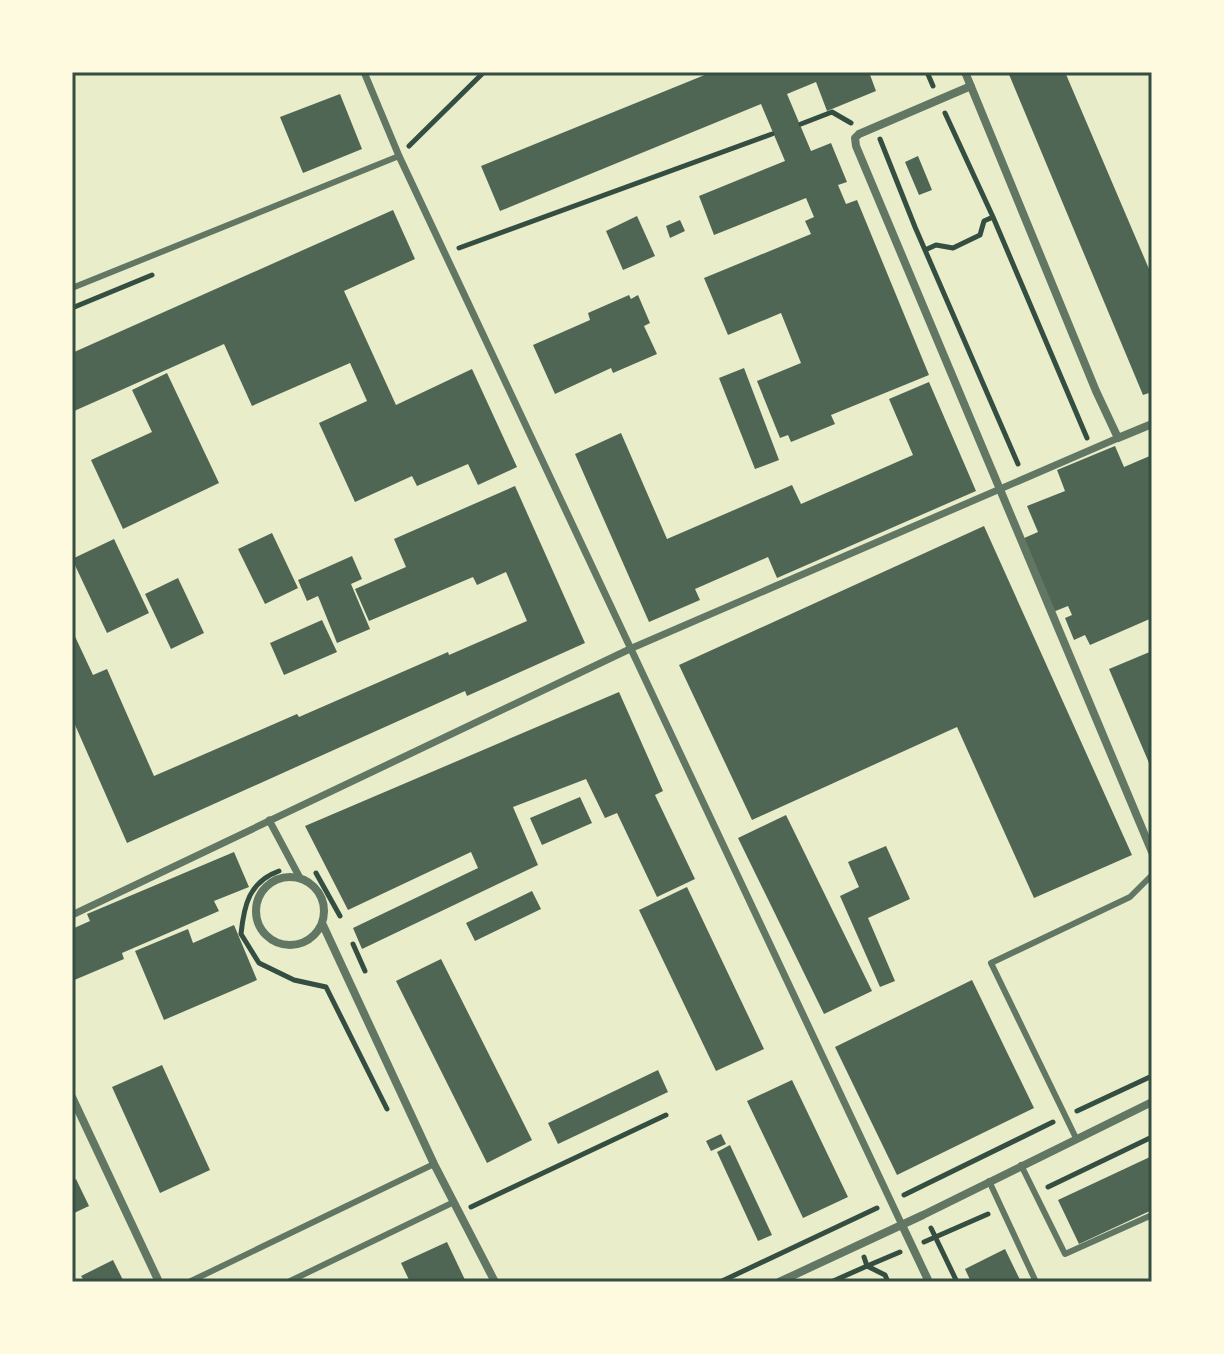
<svg xmlns="http://www.w3.org/2000/svg" width="1224" height="1354" viewBox="0 0 1224 1354" font-family="'Titillium Web',sans-serif">
<style>
.building{fill:#4f6655}
.lines{fill:none;stroke-linecap:round;stroke-linejoin:round}
.path{stroke:#344e41;stroke-width:5}
.service{stroke:#617663;stroke-width:6}
.pedestrian{stroke:#617663;stroke-width:7}
.minor{stroke:#617663;stroke-width:8}
.neatline{fill:none;stroke:#344e41;stroke-width:3}
</style>
<rect width="100%" height="100%" fill="#e9edc9"/>
<!-- building -->
<path class="building" d="M 712,72 L 869,72 L 876,91 L 827,111 L 816,82 L 787,94 L 811,151 L 831,143 L 847,182 L 838,185 L 846,204 L 857,200 L 929,375 L 831,415 L 835,424 L 791,442 L 788,435 L 780,438 L 757,381 L 801,363 L 781,313 L 728,335 L 704,278 L 811,234 L 805,221 L 814,217 L 806,198 L 714,235 L 699,196 L 785,161 L 761,104 L 500,211 L 481,166 Z
M 1008,72 L 1065,72 L 1152,276 L 1152,392 L 1143,395 Z
M 340,94 L 362,149 L 303,173 L 280,117 Z
M 918,156 L 932,190 L 919,195 L 905,162 Z
M 393,210 L 415,259 L 344,291 L 396,405 L 472,369 L 517,467 L 478,485 L 468,464 L 417,486 L 412,476 L 355,502 L 319,423 L 367,401 L 350,363 L 252,406 L 224,344 L 72,412 L 72,353 Z
M 637,216 L 655,256 L 623,270 L 606,231 Z
M 680,220 L 685,231 L 670,238 L 666,226 Z
M 629,295 L 631,299 L 638,295 L 650,323 L 644,326 L 657,354 L 613,373 L 611,368 L 555,394 L 533,345 L 590,320 L 588,313 Z
M 744,368 L 779,460 L 755,469 L 719,378 Z
M 167,373 L 219,483 L 123,529 L 91,460 L 152,432 L 132,390 Z
M 929,382 L 976,491 L 777,578 L 768,557 L 695,589 L 700,600 L 649,622 L 575,454 L 621,433 L 667,539 L 792,485 L 801,504 L 913,455 L 889,399 Z
M 1115,446 L 1124,467 L 1152,455 L 1152,618 L 1090,645 L 1085,635 L 1074,640 L 1065,618 L 1072,615 L 1068,606 L 1053,612 L 1022,539 L 1038,532 L 1027,506 L 1065,491 L 1057,470 Z
M 515,486 L 585,643 L 467,696 L 465,691 L 127,843 L 72,718 L 72,630 L 93,675 L 107,669 L 154,776 L 297,714 L 299,717 L 448,652 L 449,655 L 527,621 L 506,572 L 477,585 L 473,577 L 369,621 L 355,589 L 406,567 L 394,539 Z
M 984,526 L 1132,855 L 1034,898 L 957,727 L 752,820 L 679,665 Z
M 272,533 L 298,588 L 265,604 L 238,549 Z
M 114,539 L 149,613 L 107,633 L 72,559 Z
M 352,556 L 362,579 L 351,584 L 370,629 L 337,643 L 318,596 L 307,601 L 298,580 Z
M 178,578 L 204,633 L 171,649 L 145,594 Z
M 322,620 L 337,652 L 284,675 L 270,643 Z
M 1152,651 L 1152,770 L 1109,669 Z
M 619,692 L 663,791 L 655,795 L 695,879 L 657,897 L 617,813 L 605,818 L 586,779 L 513,807 L 538,865 L 362,949 L 353,928 L 478,868 L 471,852 L 348,910 L 305,826 Z
M 580,797 L 592,823 L 542,845 L 530,818 Z
M 786,815 L 872,991 L 824,1014 L 738,838 Z
M 886,846 L 910,899 L 868,918 L 895,981 L 880,987 L 840,896 L 859,887 L 848,862 Z
M 234,852 L 249,887 L 214,901 L 219,911 L 122,953 L 124,959 L 72,981 L 72,929 L 90,921 L 87,914 Z
M 687,887 L 764,1049 L 716,1071 L 639,910 Z
M 532,891 L 541,909 L 475,941 L 466,923 Z
M 234,925 L 257,980 L 164,1020 L 135,951 L 188,929 L 193,943 Z
M 441,959 L 532,1140 L 487,1163 L 396,981 Z
M 972,980 L 1034,1108 L 897,1175 L 835,1047 Z
M 162,1065 L 210,1170 L 160,1193 L 112,1087 Z
M 658,1070 L 668,1092 L 558,1144 L 548,1123 Z
M 792,1080 L 848,1197 L 803,1218 L 747,1101 Z
M 721,1134 L 726,1144 L 711,1151 L 706,1141 Z
M 730,1145 L 772,1235 L 758,1241 L 717,1152 Z
M 1152,1156 L 1152,1210 L 1079,1244 L 1058,1200 Z
M 76,1179 L 89,1206 L 72,1214 L 72,1181 Z
M 447,1242 L 466,1282 L 410,1282 L 401,1263 Z
M 1005,1249 L 1021,1282 L 971,1282 L 965,1269 Z
M 113,1260 L 124,1282 L 85,1282 L 81,1276 Z"/>
<g class="lines">
<!-- path -->
<path class="path" d="M 927,72 L 933,86
M 945,113 L 993,217 L 1087,438
M 801,124 L 832,112 L 851,123
M 880,139 L 915,227 L 1018,464
M 409,146 L 484,72
M 459,248 L 772,134
M 925,250 L 936,245 L 953,248 L 980,235 L 984,221 L 993,217
M 72,308 L 152,275
M 279,871 C 249,882 244,905 241,934 L 259,963 L 294,980 L 326,987 L 387,1109
M 316,873 L 340,916
M 353,944 L 365,971
M 1077,1111 L 1152,1076
M 1048,1187 L 1152,1137
M 904,1195 L 1053,1122
M 471,1207 L 666,1115
M 931,1228 L 957,1282
M 924,1242 L 988,1214
M 864,1257 L 867,1266 L 900,1252
M 720,1282 L 877,1208
M 831,1282 L 867,1266 L 885,1275 L 888,1282"/>
<!-- service -->
<path class="service" d="M 72,288 L 399,156
M 1076,1138 L 991,963 L 1130,897 L 1152,875
M 1021,1165 L 1065,1254 L 1152,1215
M 989,1181 L 1036,1282
M 189,1282 L 434,1164
M 288,1282 L 454,1202"/>
<!-- pedestrian -->
<path class="pedestrian" d="M 364,72 L 399,156 L 902,1225
M 269,820 L 300,878
M 72,915 L 632,648 L 1118,438"/>
<!-- minor -->
<path class="minor" d="M 965,72 L 1096,391 L 1118,438 L 1152,424
M 971,86 L 859,134 L 855,138 L 856,146 L 1152,852
M256 911a34 34 0 1 1 68 0a34 34 0 1 1-68 0Z
M 322,923 L 434,1164 L 495,1282
M 72,1097 L 159,1282
M 902,1225 L 929,1282
M 779,1282 L 923,1215 L 1152,1102"/>
</g>
<!-- border -->
<rect width="1224" height="1354" fill="none" stroke="#fefae0" stroke-width="148"/>
<rect x="74" y="74" width="1076" height="1206" class="neatline"/>
</svg>
